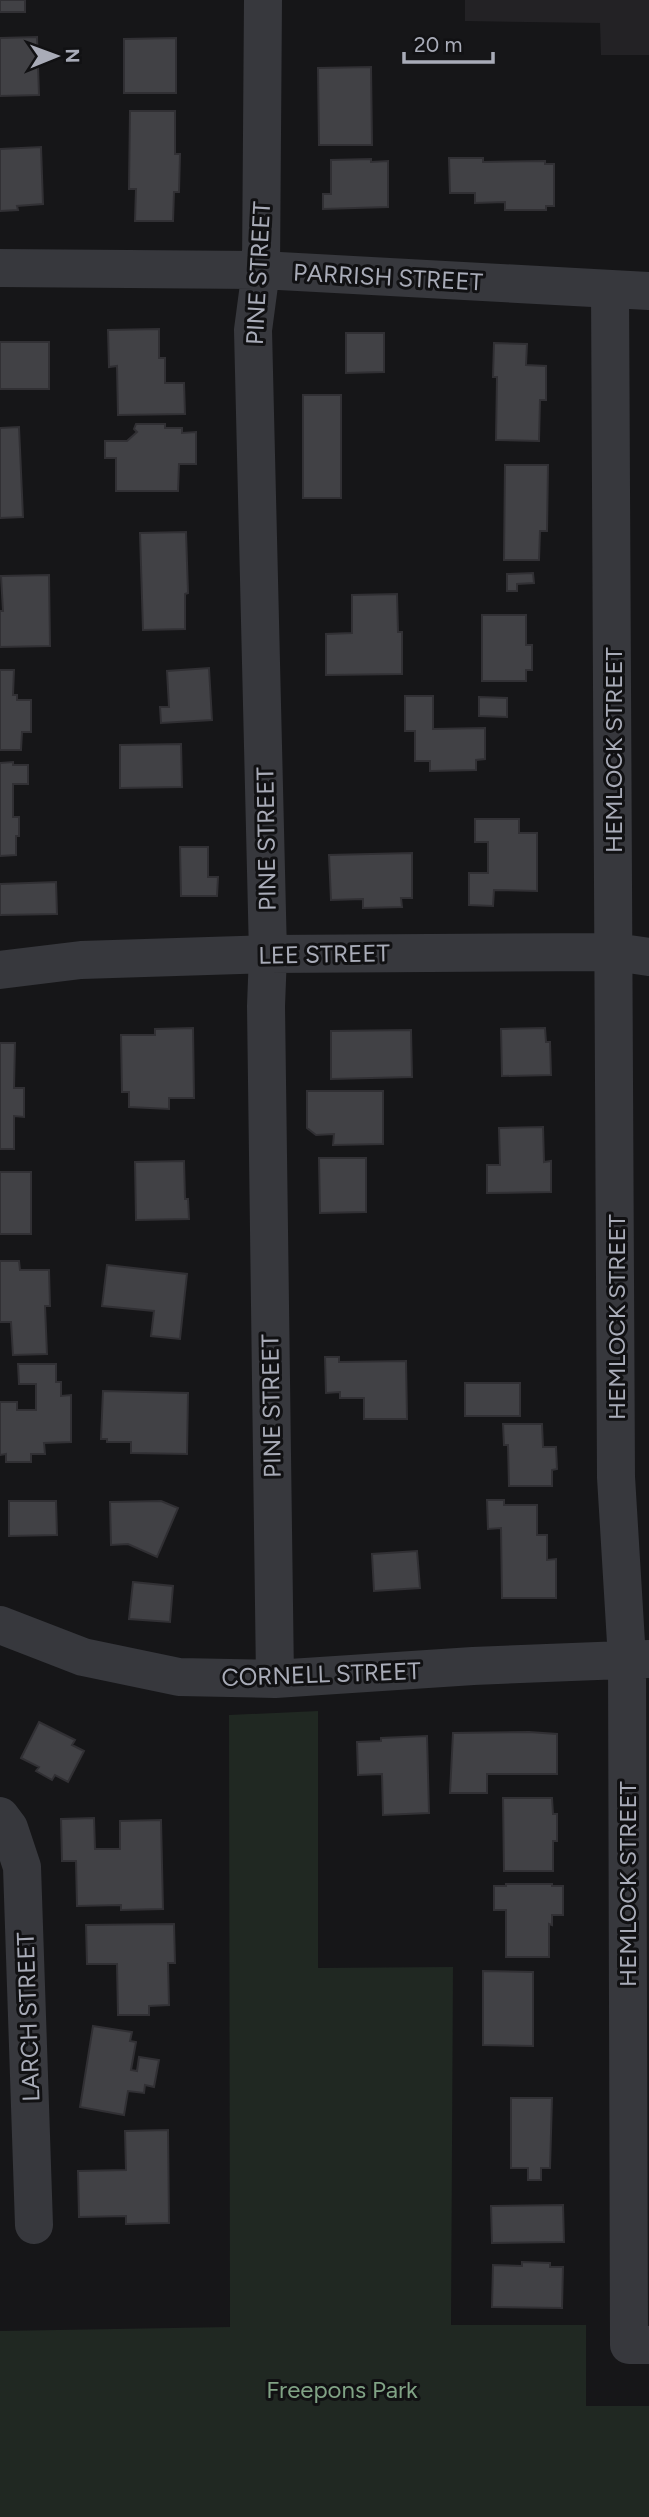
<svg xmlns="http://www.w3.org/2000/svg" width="649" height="2517" viewBox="0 0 649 2517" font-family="Figtree,sans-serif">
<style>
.built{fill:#232225}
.green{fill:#202822}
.building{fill:#414145;stroke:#313034;stroke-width:2}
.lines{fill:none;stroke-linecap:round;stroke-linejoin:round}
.minor{stroke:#37383d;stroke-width:38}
.labels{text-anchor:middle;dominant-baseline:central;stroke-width:6;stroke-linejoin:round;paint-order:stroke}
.street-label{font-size:24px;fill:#a9acb8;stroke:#111113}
.park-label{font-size:24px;fill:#80a385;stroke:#111113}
</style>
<rect width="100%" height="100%" fill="#161618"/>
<!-- built -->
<path class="built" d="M 465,0 L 649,0 L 649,55 L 601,55 L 600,23 L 465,21 Z"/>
<!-- green -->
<path class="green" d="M 318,1711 L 318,1968 L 453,1967 L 451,2325 L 586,2325 L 586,2406 L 649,2406 L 649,2517 L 0,2517 L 0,2331 L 230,2327 L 229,1715 Z"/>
<!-- building -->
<path class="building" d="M 0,0 L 25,0 L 25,12 L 0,12 Z
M 37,37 L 39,95 L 0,96 L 0,38 Z
M 176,38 L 176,93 L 124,93 L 124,39 Z
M 371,67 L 372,145 L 319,145 L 318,68 Z
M 130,111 L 175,111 L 175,154 L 180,154 L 179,192 L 174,192 L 173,221 L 135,221 L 136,189 L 129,189 Z
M 41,147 L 43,204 L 17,206 L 18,210 L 0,211 L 0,149 Z
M 449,158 L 483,158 L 483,162 L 545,161 L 545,164 L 554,164 L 554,206 L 546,206 L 546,210 L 505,210 L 505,202 L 475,203 L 475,193 L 450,193 Z
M 371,159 L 371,162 L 388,161 L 388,207 L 323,209 L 323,194 L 331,194 L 331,160 Z
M 159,329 L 159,358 L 165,358 L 165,383 L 184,383 L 185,414 L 118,415 L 117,366 L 109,367 L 108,330 Z
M 346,333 L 384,333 L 384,372 L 346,373 Z
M 0,342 L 49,342 L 49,389 L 0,389 Z
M 494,343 L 527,344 L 526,365 L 546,366 L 546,400 L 540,400 L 539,441 L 496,440 L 497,377 L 493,377 Z
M 303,395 L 341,395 L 341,498 L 303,498 Z
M 136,424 L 165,424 L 165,428 L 182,428 L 182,433 L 196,432 L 196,464 L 179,464 L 178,491 L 116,491 L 116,458 L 105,458 L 105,441 L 127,441 L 137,432 L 134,429 Z
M 19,427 L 23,517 L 0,518 L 0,428 Z
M 505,465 L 548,465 L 547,531 L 540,531 L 539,560 L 504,560 Z
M 186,532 L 188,593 L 185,594 L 185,629 L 143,630 L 140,533 Z
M 533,573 L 534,583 L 517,584 L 517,591 L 507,591 L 507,574 Z
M 49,575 L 50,646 L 0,647 L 0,611 L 3,611 L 1,576 Z
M 397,594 L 398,632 L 402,632 L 402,674 L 326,675 L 326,634 L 352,633 L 352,595 Z
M 482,615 L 526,615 L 526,645 L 532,645 L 532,670 L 526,670 L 526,681 L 482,681 Z
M 209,668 L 212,720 L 161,723 L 160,707 L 169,707 L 167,671 Z
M 0,670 L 14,670 L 13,695 L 17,695 L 17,700 L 31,700 L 31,732 L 22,732 L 21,750 L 0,750 Z
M 405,696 L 433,696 L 433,729 L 485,728 L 485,759 L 476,760 L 476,770 L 430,771 L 430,761 L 415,761 L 415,731 L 405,731 Z
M 479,697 L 507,698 L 507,717 L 479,716 Z
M 181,744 L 182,787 L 120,788 L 120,745 Z
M 13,762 L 13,765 L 28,765 L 28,784 L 13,784 L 13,817 L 19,817 L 19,836 L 16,836 L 16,855 L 0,856 L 0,763 Z
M 475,819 L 519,819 L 519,833 L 537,833 L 537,891 L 494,890 L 493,906 L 469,905 L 469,873 L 488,873 L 488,842 L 475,842 Z
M 180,847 L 208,847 L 208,877 L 218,877 L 217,896 L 181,896 Z
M 412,853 L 412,898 L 401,898 L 402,907 L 363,908 L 363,899 L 331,900 L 329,855 Z
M 56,882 L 57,914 L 0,915 L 0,884 Z
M 193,1028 L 194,1098 L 169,1098 L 169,1109 L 129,1107 L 129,1092 L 122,1092 L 121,1035 L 155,1035 L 155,1029 Z
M 545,1028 L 546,1042 L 550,1042 L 551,1075 L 502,1076 L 501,1029 Z
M 411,1030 L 412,1077 L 331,1079 L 331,1031 Z
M 0,1043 L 15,1043 L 14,1088 L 24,1088 L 24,1117 L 14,1116 L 14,1149 L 0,1149 Z
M 307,1091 L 383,1091 L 383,1144 L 333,1145 L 334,1134 L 316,1135 L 307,1128 Z
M 543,1127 L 544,1162 L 551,1161 L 551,1192 L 487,1193 L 487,1165 L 500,1165 L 499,1128 Z
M 319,1158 L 366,1158 L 366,1212 L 320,1213 Z
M 184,1161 L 185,1199 L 188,1199 L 189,1219 L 136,1220 L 135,1162 Z
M 0,1172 L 31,1172 L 31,1234 L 0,1234 Z
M 0,1261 L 19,1261 L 20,1270 L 49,1270 L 50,1306 L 45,1306 L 47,1354 L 13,1355 L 11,1322 L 0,1322 Z
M 107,1265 L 187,1274 L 180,1339 L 151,1336 L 154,1311 L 102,1306 Z
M 325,1357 L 339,1357 L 339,1362 L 406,1361 L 407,1419 L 364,1419 L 364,1398 L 340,1398 L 340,1392 L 326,1393 Z
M 18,1364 L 56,1364 L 56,1382 L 61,1382 L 61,1396 L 71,1395 L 71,1442 L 44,1443 L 45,1454 L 31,1454 L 31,1462 L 6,1462 L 6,1454 L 0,1455 L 0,1402 L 17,1402 L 17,1410 L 36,1410 L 36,1384 L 19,1384 Z
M 465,1383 L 520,1383 L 520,1416 L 465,1416 Z
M 103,1391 L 188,1393 L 187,1454 L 131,1453 L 131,1442 L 107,1442 L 107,1439 L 101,1439 Z
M 503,1424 L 542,1424 L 543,1447 L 556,1447 L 557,1469 L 552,1470 L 552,1486 L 509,1486 L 508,1445 L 504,1445 Z
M 487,1500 L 504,1500 L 504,1505 L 537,1505 L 537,1535 L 547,1535 L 547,1560 L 556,1559 L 556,1598 L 502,1598 L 501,1528 L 488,1529 Z
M 9,1501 L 56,1501 L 57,1535 L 9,1536 Z
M 161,1501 L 178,1508 L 157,1557 L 128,1544 L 111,1545 L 110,1502 Z
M 417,1551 L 420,1588 L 374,1591 L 372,1554 Z
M 133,1582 L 173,1586 L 170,1622 L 129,1619 Z
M 39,1722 L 75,1740 L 72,1745 L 84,1751 L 68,1782 L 55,1775 L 52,1780 L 36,1771 L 39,1767 L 21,1758 Z
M 529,1732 L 557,1734 L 557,1774 L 487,1774 L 487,1793 L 450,1793 L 453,1733 Z
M 427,1736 L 429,1813 L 383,1815 L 382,1774 L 358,1775 L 357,1742 L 381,1741 L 381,1738 Z
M 503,1798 L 552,1798 L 553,1814 L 557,1814 L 557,1841 L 553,1841 L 553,1871 L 504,1871 Z
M 94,1818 L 95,1849 L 120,1849 L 120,1821 L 161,1820 L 163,1909 L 121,1910 L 121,1905 L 77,1906 L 76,1861 L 62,1861 L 61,1819 Z
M 506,1884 L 552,1884 L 552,1886 L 563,1886 L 563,1915 L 552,1915 L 552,1925 L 549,1924 L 549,1957 L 506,1957 L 506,1910 L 494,1910 L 494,1886 L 506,1886 Z
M 174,1924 L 175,1963 L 168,1963 L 169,2005 L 149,2006 L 149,2015 L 118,2015 L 117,1964 L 87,1964 L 86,1925 Z
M 483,1971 L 533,1972 L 533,2046 L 483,2045 Z
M 93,2026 L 132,2032 L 130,2041 L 136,2042 L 131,2070 L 137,2071 L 139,2057 L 159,2060 L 154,2087 L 145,2085 L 144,2093 L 128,2091 L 124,2115 L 80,2107 Z
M 511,2098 L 552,2098 L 550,2168 L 541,2168 L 541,2180 L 528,2180 L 528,2168 L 511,2168 Z
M 168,2130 L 169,2223 L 126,2224 L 126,2216 L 79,2217 L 78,2171 L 126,2170 L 125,2131 Z
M 563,2205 L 564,2242 L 492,2243 L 491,2206 Z
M 522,2262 L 550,2263 L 550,2267 L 563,2267 L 562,2308 L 492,2307 L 493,2265 L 522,2266 Z"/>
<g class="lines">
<!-- minor -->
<path class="minor" d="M 263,0 L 261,270 L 253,330 L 268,954 L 266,1006 L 275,1679
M 0,268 L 261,270 L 649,291
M 610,289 L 616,1477 L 627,1659 L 629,2345 L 649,2345
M 0,970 L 81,960 L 268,954 L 615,952 L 649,957
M 0,1625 L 83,1657 L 179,1677 L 275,1679 L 473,1666 L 649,1659
M 0,1816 L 9,1828 L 22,1867 L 34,2225"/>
</g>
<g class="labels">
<!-- street labels -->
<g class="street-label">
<text transform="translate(258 273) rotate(-87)">PINE STREET</text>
<text transform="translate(388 277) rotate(3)">PARRISH STREET</text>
<text transform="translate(613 750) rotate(-90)">HEMLOCK STREET</text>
<text transform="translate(266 839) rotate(-91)">PINE STREET</text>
<text transform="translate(324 954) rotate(-1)">LEE STREET</text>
<text transform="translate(616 1317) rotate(-90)">HEMLOCK STREET</text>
<text transform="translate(271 1406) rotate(-91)">PINE STREET</text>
<text transform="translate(321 1674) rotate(-2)">CORNELL STREET</text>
<text transform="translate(627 1884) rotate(-90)">HEMLOCK STREET</text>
<text transform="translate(28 2017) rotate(-92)">LARCH STREET</text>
</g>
<!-- park labels -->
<g class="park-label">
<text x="342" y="2389">Freepons Park</text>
</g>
</g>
<!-- north arrow -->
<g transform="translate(56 56) rotate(89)" stroke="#111113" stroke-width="5" paint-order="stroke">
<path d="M0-5L12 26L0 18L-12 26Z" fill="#a9acb8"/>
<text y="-10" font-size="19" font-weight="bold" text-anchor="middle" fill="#a9acb8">N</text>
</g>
<!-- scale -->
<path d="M404 52v10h89v-10" fill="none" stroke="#a9acb8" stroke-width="3.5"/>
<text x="414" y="52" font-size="21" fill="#a9acb8" stroke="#111113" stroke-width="5" paint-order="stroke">20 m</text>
</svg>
